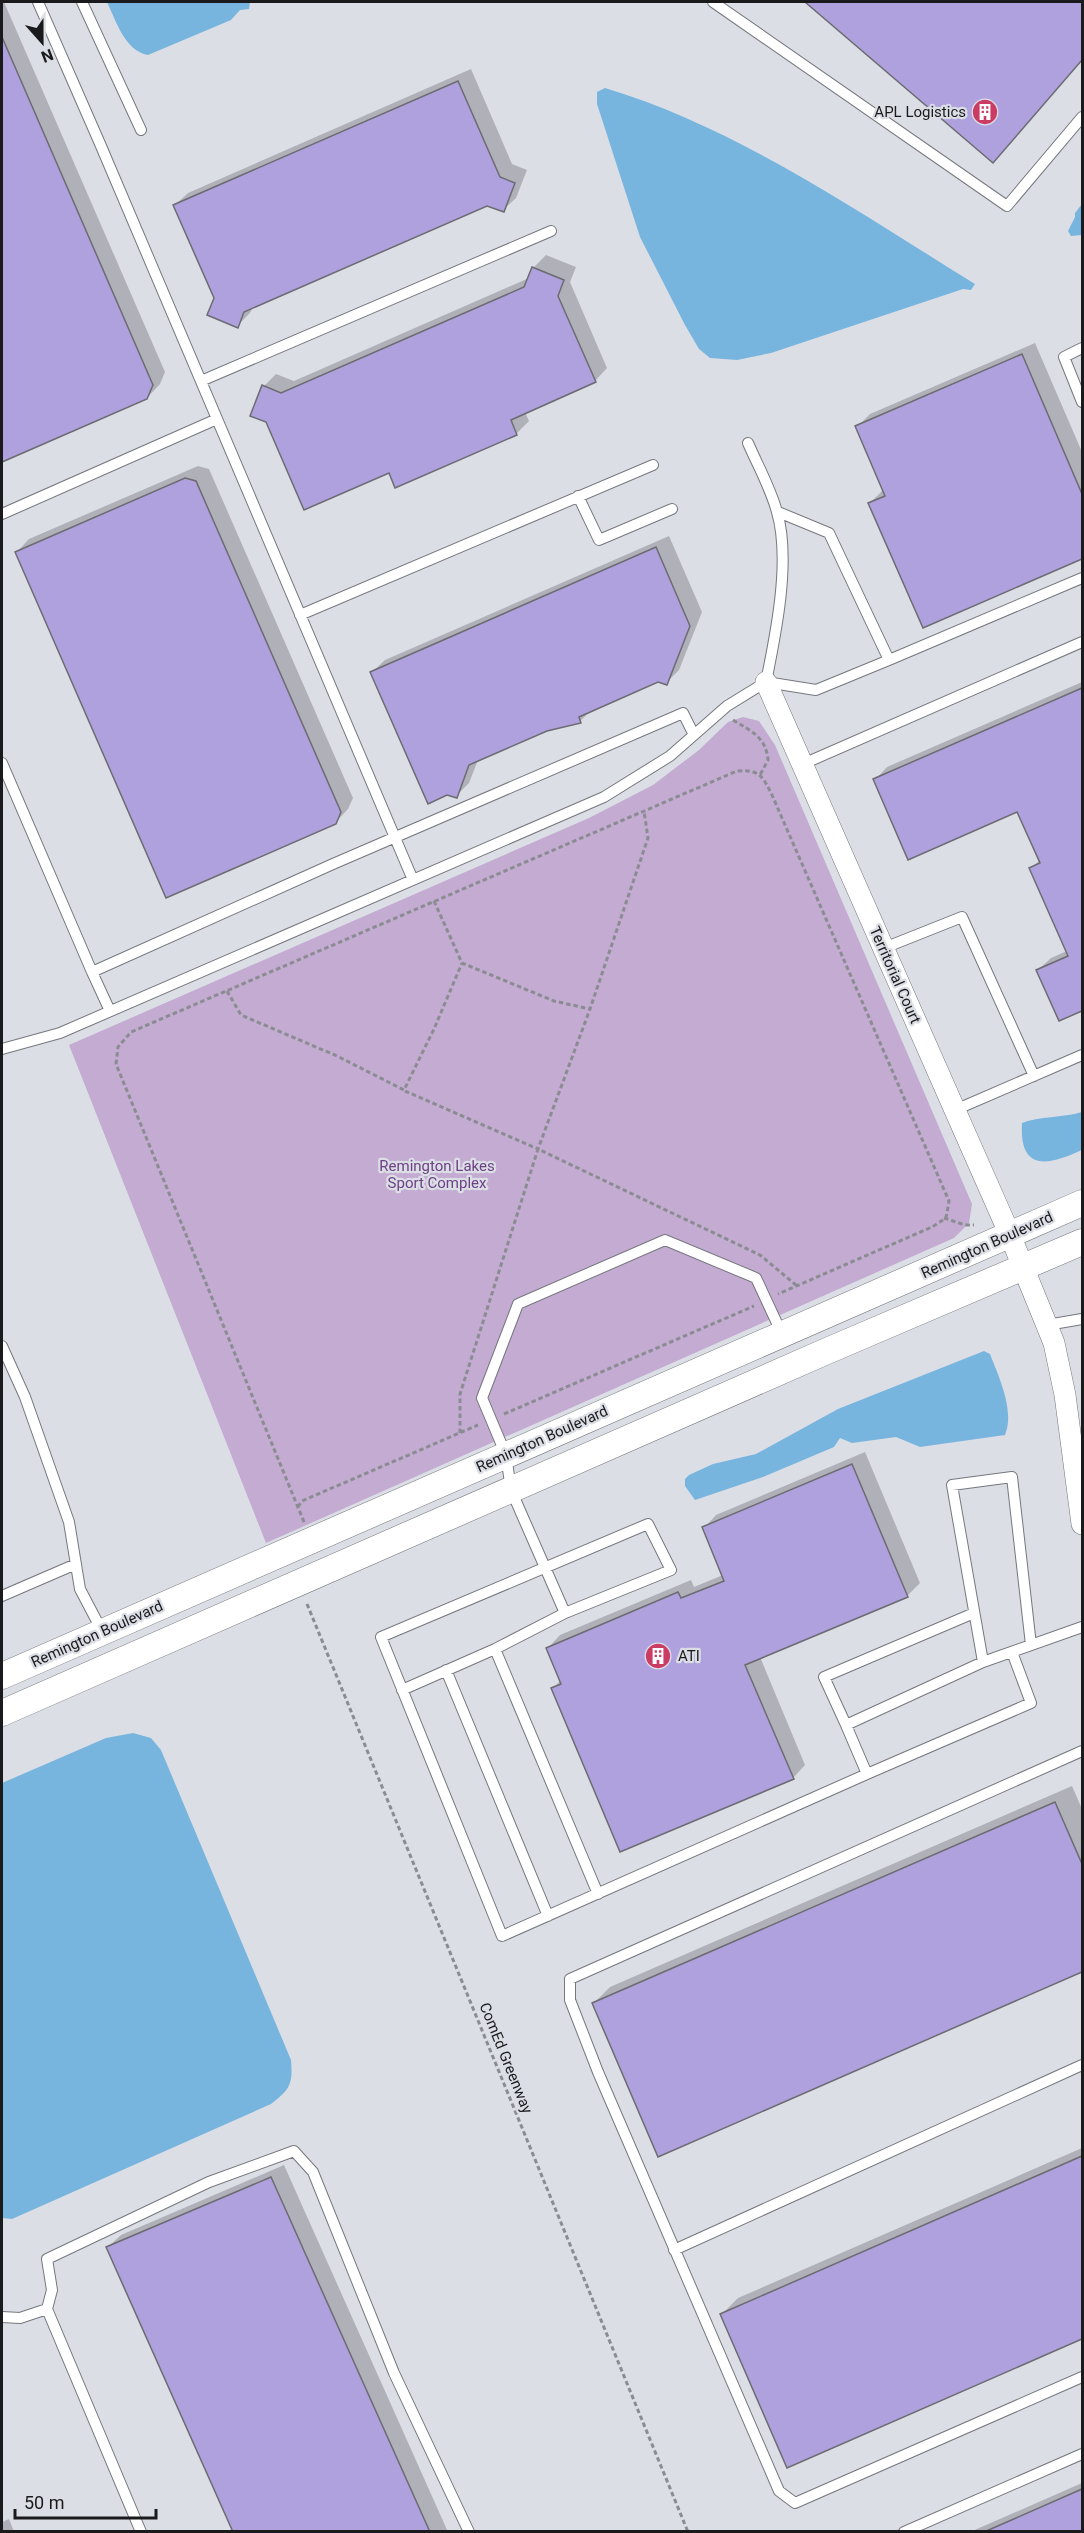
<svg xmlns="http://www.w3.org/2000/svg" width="1084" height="2533" viewBox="0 0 1084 2533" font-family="Roboto,sans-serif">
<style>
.green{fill:#c3abd2}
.water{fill:#78b5de}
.shadow{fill:#0003}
.building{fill:#aea1dd;stroke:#6c6b71;stroke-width:1.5}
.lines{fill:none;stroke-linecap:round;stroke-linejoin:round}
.service-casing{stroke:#76777e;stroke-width:12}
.minor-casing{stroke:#76777e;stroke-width:22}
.tertiary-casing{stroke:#76777e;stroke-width:27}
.path{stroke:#8b8c92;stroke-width:3;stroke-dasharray:4.5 3;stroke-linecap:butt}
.service{stroke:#fff;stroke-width:10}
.minor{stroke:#fff;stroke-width:21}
.tertiary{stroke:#fff;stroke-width:26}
.labels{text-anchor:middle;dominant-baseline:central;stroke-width:4.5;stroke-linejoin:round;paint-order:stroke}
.poi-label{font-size:15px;fill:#1a1a1d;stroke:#dcdee6;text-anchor:end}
.street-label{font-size:15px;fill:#1a1a1d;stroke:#dcdee6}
.park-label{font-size:15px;fill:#6d4185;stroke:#dcdee6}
</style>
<rect width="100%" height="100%" fill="#dcdee6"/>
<!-- green -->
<path class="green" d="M 743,717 L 759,721 L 775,745 L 972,1204 L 969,1223 L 954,1238 L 266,1543 L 69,1045 L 589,818 L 653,785 L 699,750 L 728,722 Z"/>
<!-- water -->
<path class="water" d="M 107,2 L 250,2 L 249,9 L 240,10 L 231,20 L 148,55 C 125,51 116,21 107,2 Z
M 605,88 C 736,127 860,213 975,284 L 971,290 L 963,289 L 771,353 L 737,360 L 710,358 L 699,349 L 685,325 L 640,237 L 597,104 L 597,92 Z
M 1082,204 L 1082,235 L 1071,236 L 1068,231 L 1075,217 L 1075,213 Z
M 1082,1112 L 1082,1150 C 1049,1165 1019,1173 1022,1123 C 1039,1116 1062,1118 1082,1112 Z
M 984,1351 L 990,1354 C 999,1377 1015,1411 1005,1435 L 920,1447 L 896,1437 L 852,1443 L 840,1438 L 834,1447 L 763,1477 L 695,1500 L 685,1486 L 685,1479 L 689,1475 L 713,1464 L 756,1454 L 838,1409 Z
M 133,1733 L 151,1738 L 161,1750 L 291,2060 C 293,2085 290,2089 271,2104 L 12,2219 L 2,2218 L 2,1783 L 106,1738 Z"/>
<!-- shadow -->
<path class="shadow" d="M 2,2 L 4,2 L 165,372 L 160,384 L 147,398 L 2,461 Z
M 807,2 L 1082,2 L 1082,59 L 993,161 Z
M 471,69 L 512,164 L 527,170 L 516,198 L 503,210 L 487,204 L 253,307 L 250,313 L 237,326 L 216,298 L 175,205 L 188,193 Z
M 546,255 L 576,267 L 570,282 L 607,368 L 595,381 L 525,412 L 529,421 L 516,434 L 396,486 L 390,471 L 264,386 L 276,374 L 294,381 L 529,278 L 533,268 Z
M 1035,343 L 1082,452 L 1082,558 L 923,626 L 870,503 L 883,490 L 857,427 L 870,414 Z
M 198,466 L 209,469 L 353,798 L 348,809 L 335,823 L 17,552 L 29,539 Z
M 669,536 L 702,612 L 679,670 L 666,683 L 658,681 L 592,710 L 580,721 L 547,730 L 478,760 L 469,783 L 456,796 L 372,672 L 385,660 Z
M 1082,682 L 1082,1009 L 1059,1019 L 1038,970 L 1051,958 L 1067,951 L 1031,868 L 1040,860 L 1018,810 L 875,780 L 887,767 Z
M 865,1452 L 920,1583 L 907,1596 L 760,1657 L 805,1765 L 793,1778 L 552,1689 L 561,1680 L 548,1648 L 560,1635 L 691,1580 L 694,1587 L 723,1575 L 704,1528 L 716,1515 Z
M 1072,1786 L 1082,1809 L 1082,1971 L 659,2155 L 593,2004 L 610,1987 Z
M 1082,2148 L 1082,2338 L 788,2466 L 721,2315 L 738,2298 Z
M 284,2165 L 448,2532 L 234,2532 L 108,2247 L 121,2235 Z
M 1082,2483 L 1082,2532 L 970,2532 Z
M 9,2519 L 14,2532 L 2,2532 L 2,2522 Z"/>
<!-- building -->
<path class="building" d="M 805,2 L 1082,2 L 1082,60 L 993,163 Z
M 2,37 L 153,385 L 147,399 L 2,462 Z
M 458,81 L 500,177 L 515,183 L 504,212 L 487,206 L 244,312 L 238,328 L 207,315 L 214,298 L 173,205 Z
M 532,267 L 564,280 L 558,296 L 596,382 L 511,420 L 517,435 L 395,488 L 389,473 L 304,510 L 266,422 L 250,416 L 262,385 L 281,393 L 524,287 Z
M 1022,354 L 1082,494 L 1082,559 L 923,628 L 868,503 L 885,496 L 855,426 Z
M 185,478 L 196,481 L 341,812 L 336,824 L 166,898 L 15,552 Z
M 656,547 L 690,626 L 667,685 L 658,682 L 579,717 L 581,723 L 547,731 L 469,765 L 457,798 L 447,795 L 428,804 L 370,672 Z
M 1082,688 L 1082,1011 L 1059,1021 L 1036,970 L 1068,956 L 1029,868 L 1040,863 L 1017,812 L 908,860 L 873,779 Z
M 852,1464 L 908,1597 L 745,1665 L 794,1779 L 620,1852 L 551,1688 L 561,1684 L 546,1648 L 678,1592 L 681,1598 L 724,1581 L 702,1527 Z
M 1055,1802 L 1082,1864 L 1082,1972 L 658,2157 L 592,2003 Z
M 1082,2156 L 1082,2339 L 787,2468 L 720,2314 Z
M 271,2177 L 430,2532 L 233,2532 L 106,2247 Z
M 1082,2489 L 1082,2532 L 984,2532 Z"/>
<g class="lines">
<!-- service casing -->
<g class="service-casing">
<path id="service" d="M 38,2 L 101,146 L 413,880
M 82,2 L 141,130
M 713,2 L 1007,206 L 1082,117
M 1082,348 L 1064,357 L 1082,402
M 201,381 L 551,231
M 748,443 C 758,466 771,489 777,512 C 791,560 776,633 766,682
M 578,496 L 599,540 L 672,509
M 2,514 L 217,419
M 300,615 L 653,465
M 889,660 L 1082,578
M 2,763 L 92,972
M 803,764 L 1082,642
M 884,948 L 962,917 L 1034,1076
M 110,1011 L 92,972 L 333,864 L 683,713 L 694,735
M 2,1049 L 60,1033 L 604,797 L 670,756 L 727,706 L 766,682 L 816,690 L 889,660 L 829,533 L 778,512
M 955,1110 L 1082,1055
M 1047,1325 L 1082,1319
M 782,1334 L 756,1278 L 665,1240 L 518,1304 L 482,1398 L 506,1455 L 511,1490 L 565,1613 L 671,1570 L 648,1524 L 381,1637 L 502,1936 L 867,1774 L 846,1725 L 983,1662 L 1082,1627
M 2,1346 L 25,1397 L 69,1522 L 80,1589 L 102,1631
M 2,1596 L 76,1564
M 495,1649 L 598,1894
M 983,1662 L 952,1485 L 1012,1477 L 1031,1645
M 446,1670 L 548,1916
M 402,1690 L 495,1649 L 565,1613
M 846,1725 L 824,1677 L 974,1613
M 1082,1751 L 570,1979 L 570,2000 L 598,2072 L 779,2491 L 795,2503 L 1082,2377
M 867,1774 L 1031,1703 L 1012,1652
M 674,2250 L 1082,2065
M 47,2309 L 141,2532
M 2,2317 L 20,2318 L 47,2309 L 52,2290 L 47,2259 L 209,2182 L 294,2151 L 313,2172 L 394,2373 L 469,2532
M 904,2532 L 1082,2454"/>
</g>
<!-- minor casing -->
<g class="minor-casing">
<path id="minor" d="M 766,682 L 1010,1235 L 1054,1343 L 1065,1395 L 1082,1524"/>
</g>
<!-- tertiary casing -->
<g class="tertiary-casing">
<path id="tertiary" d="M 2,1676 L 1082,1203
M 2,1713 L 827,1351 L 1082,1242"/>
</g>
<!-- path -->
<path class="path" d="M 733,720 C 751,731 766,737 768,760 L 760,775
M 434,901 L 462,963 L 554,1001 L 590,1009 L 648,838 L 644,811
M 227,991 L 241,1015 L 337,1056 L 404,1090 L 434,1029 L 462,963
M 405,1091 L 538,1149 L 590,1009
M 944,1218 L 965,1225 L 974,1225
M 504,1414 L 754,1306
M 460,1433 L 460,1394 L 538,1149 L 760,1255 L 796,1285
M 298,1507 L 302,1501 L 478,1425
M 304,1522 L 116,1064 L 118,1047 L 131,1032 L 737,771 C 760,769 763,777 772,795 L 949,1201 L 946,1218 L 932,1227 L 778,1294
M 307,1604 L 688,2532"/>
<!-- service -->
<use href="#service" class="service"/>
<!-- minor -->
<use href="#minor" class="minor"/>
<!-- tertiary -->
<use href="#tertiary" class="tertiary"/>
</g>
<!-- icons -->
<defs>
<g id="building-disc" transform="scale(1.35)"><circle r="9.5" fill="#cb3c64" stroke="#dcdee6"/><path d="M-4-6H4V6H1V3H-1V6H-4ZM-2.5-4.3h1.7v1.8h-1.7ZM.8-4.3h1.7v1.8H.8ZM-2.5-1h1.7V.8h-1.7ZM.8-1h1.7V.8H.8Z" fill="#fff"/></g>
</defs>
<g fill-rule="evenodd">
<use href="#building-disc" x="985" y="112"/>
<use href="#building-disc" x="658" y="1656"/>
</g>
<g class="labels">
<!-- poi labels -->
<g class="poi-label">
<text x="966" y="112">APL Logistics</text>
<text x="678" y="1656" text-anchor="start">ATI</text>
</g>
<!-- street labels -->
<g class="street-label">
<text transform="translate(895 975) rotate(66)">Territorial Court</text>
<text transform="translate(987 1245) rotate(-24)">Remington Boulevard</text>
<text transform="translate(542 1439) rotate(-24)">Remington Boulevard</text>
<text transform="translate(97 1634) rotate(-24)">Remington Boulevard</text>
<text transform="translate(506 2058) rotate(68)">ComEd Greenway</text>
</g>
<!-- park labels -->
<g class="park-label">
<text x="437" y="1166">Remington Lakes<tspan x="437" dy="17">Sport Complex</tspan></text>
</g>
</g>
<!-- border -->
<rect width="1084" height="2533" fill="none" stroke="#1a1a1d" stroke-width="6"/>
<!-- north arrow -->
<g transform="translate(42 42) rotate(159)" stroke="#dcdee6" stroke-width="4.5" paint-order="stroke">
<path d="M0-4.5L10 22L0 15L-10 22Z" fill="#1a1a1d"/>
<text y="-9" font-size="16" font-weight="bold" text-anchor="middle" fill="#1a1a1d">N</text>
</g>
<!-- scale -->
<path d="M15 2509v9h141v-9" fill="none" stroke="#1a1a1d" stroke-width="3"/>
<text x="24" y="2509" font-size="18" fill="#1a1a1d" stroke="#dcdee6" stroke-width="4.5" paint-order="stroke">50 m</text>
</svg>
